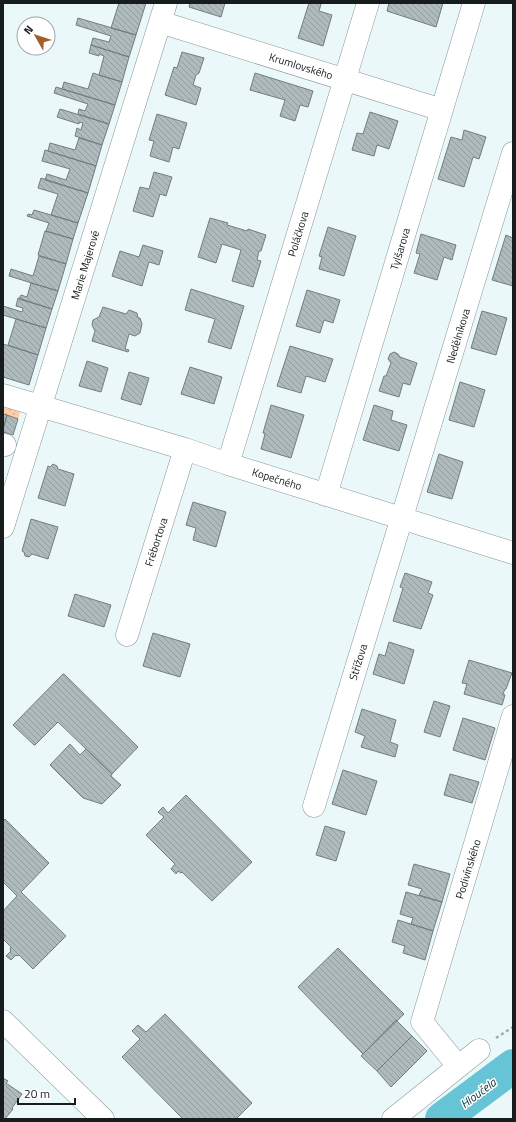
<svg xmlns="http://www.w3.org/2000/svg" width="516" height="1122" viewBox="0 0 516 1122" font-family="'Titillium Web',sans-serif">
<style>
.grass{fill:url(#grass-dots)}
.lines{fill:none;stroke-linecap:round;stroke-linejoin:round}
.river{stroke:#67c4d6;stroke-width:34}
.building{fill:url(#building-back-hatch);stroke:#717d7f}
.minor-casing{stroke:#899497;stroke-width:23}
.path{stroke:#a1abad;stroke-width:2.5;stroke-dasharray:3 3;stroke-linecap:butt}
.minor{stroke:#fff;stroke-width:22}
.labels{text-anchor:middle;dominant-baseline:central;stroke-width:3;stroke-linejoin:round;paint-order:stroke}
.street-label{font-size:11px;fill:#171c1d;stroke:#fff}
.water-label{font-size:12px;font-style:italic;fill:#03323a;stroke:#fff}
</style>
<defs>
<pattern id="grass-dots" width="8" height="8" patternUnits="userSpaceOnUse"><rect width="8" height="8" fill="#fecda8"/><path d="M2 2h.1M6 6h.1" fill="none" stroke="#d9af90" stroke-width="1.8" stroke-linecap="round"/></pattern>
<pattern id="building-back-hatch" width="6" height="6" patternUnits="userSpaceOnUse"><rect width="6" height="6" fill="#aebabc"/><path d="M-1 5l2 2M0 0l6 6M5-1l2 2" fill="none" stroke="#959fa1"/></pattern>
</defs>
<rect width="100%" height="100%" fill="#ebf8fa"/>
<!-- grass -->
<path class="grass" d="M 3,403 L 21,409 L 18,419 L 3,414 Z"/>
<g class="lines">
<!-- river -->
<path class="river" d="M 442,1119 L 513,1066"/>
</g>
<!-- building -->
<path class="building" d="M 119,3 L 146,3 L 136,35 L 111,28 Z
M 190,3 L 225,3 L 221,17 L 189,7 Z
M 309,3 L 317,3 L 321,4 L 319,11 L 332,15 L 323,46 L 298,38 Z
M 389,3 L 443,3 L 436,27 L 387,11 Z
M 78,18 L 136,35 L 129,57 L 91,45 L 93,38 L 109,42 L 111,36 L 76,25 Z
M 91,45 L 129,57 L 122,82 L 99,75 L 104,56 L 99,54 L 99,56 L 89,53 Z
M 182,52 L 204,58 L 199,73 L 196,75 L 193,85 L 201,88 L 196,105 L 165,95 L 174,67 L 177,68 Z
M 93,73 L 122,82 L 115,105 L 62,89 L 64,82 L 88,89 Z
M 255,73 L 313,91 L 308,107 L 300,105 L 295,121 L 280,116 L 285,100 L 250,90 Z
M 56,87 L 115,105 L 109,124 L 78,114 L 79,109 L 85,111 L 88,104 L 54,93 Z
M 60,109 L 109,124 L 102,145 L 75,136 L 77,128 L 81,130 L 83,123 L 79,122 L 79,124 L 57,117 Z
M 370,112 L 398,121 L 389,149 L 377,145 L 374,156 L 352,150 L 357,133 L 363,134 Z
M 157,114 L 187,123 L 179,149 L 173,147 L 169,162 L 150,156 L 154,141 L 149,140 Z
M 464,130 L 486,137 L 479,159 L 473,157 L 464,187 L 438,179 L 451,137 L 462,140 Z
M 79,138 L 102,145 L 96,166 L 48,151 L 50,143 L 75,150 Z
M 45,150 L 96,166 L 88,193 L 45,180 L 47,174 L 66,180 L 70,169 L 42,161 Z
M 154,172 L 172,177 L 166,196 L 160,194 L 153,217 L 133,211 L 140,187 L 149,189 Z
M 41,178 L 88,193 L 78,223 L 51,215 L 58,194 L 38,188 Z
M 34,210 L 78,223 L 73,239 L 46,231 L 49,223 L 27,216 L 28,214 L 32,215 Z
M 210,218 L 228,223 L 227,225 L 247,231 L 248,229 L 266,235 L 261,251 L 259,251 L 257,260 L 261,261 L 253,287 L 232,281 L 241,250 L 222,244 L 216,263 L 198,257 Z
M 328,227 L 356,236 L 344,276 L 319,269 L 322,257 L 319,256 Z
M 45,231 L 73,239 L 66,264 L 38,255 Z
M 421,234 L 456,245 L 452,260 L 444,257 L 437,280 L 414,273 L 420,254 L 416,253 Z
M 506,235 L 513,238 L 513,286 L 492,280 Z
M 143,245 L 163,251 L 159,265 L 149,262 L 142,286 L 112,276 L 120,251 L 139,257 Z
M 39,256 L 66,264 L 58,291 L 9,276 L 11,269 L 33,276 Z
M 31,283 L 58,291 L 52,309 L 19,299 L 21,295 L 27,297 Z
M 191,289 L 244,306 L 231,349 L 208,342 L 215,319 L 185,310 Z
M 307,290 L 340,300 L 333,323 L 324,320 L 320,333 L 296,326 Z
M 18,298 L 52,309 L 46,328 L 3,315 L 3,306 L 22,312 L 23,308 L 16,306 Z
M 103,307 L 126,314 L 129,310 L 137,313 L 138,318 L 140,318 L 142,324 L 140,333 L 135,336 L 129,334 L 125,349 L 129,350 L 128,352 L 92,341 L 95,331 L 92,325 L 93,320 L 99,317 Z
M 482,311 L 507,318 L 496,355 L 471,348 Z
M 16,319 L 46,328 L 38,355 L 8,345 Z
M 3,344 L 38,355 L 29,385 L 3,377 Z
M 290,346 L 333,359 L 325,382 L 306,376 L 301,393 L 277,386 Z
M 394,352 L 398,354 L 400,357 L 417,363 L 410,385 L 403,383 L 399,397 L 379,391 L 384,376 L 386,376 L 391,363 L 388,359 L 390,354 Z
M 87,361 L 108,368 L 101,392 L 79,386 Z
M 190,367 L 222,377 L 214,404 L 181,394 Z
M 129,372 L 149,378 L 141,405 L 121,399 Z
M 460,382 L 485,390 L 474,427 L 449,420 Z
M 271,405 L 304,415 L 291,458 L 261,449 L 265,434 L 263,433 Z
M 374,405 L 393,411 L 391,420 L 407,425 L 399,451 L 363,440 Z
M 3,414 L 7,415 L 3,429 Z
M 7,415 L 18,419 L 13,435 L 3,432 L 3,429 Z
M 439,454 L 463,462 L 452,499 L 427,492 Z
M 53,464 L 57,466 L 58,469 L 74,474 L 65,506 L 38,498 L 48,466 L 50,467 Z
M 193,502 L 226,512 L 216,547 L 193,540 L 196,528 L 186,525 Z
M 31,519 L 58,527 L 48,559 L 32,554 L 29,557 L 25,556 L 24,552 L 22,551 Z
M 405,573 L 432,582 L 428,593 L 433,595 L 421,629 L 393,621 L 403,588 L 400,587 Z
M 75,594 L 111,605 L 104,627 L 68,616 Z
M 153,633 L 190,644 L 180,677 L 143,666 Z
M 389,642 L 414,650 L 404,684 L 373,674 L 379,654 L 385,656 Z
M 469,660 L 512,673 L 506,689 L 505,689 L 503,694 L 505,695 L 502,705 L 464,694 L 467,684 L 462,683 Z
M 63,674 L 64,674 L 138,747 L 112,774 L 58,722 L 35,745 L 34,745 L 13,725 Z
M 434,701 L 450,706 L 440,737 L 424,732 Z
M 362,709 L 396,720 L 390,742 L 398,745 L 395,757 L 361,747 L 365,736 L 355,732 Z
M 463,718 L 495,728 L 485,760 L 453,750 Z
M 70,744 L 80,755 L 86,749 L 112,774 L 111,776 L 121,785 L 102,804 L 83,798 L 50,765 Z
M 343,770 L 377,781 L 366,815 L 332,804 Z
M 450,774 L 479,782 L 472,803 L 444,795 Z
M 186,795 L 252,862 L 212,901 L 182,872 L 181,873 L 178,871 L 176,874 L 171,869 L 175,864 L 146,835 L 164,817 L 158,812 L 163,807 L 168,813 Z
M 5,819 L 49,863 L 21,892 L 66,936 L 33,969 L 19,955 L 17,956 L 16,955 L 11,960 L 6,956 L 11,951 L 10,949 L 11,947 L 3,939 L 3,911 L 17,896 L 3,882 L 3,821 Z
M 325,826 L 345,832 L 336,861 L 316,855 Z
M 414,864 L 450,874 L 442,902 L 419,895 L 422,889 L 408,885 Z
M 406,892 L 442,902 L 433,931 L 411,924 L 413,918 L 400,914 Z
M 398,920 L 433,931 L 425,960 L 403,953 L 405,946 L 392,942 Z
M 338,948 L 404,1014 L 363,1054 L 298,987 Z
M 165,1014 L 252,1103 L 236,1119 L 183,1119 L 122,1057 L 140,1039 L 132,1031 L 138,1025 L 146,1032 Z
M 396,1020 L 412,1036 L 377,1071 L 361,1056 Z
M 412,1036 L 427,1051 L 391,1087 L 377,1071 Z
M 3,1078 L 8,1081 L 6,1083 L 22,1094 L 12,1108 L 13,1109 L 5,1119 L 3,1119 Z"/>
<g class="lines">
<!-- minor casing -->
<g class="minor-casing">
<path id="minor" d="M 160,22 L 442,110
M 3,395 L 185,449 L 228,464 L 513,553
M 3,445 L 5,445
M 228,464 L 368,3
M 326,495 L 474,3
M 3,527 L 166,3
M 127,635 L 185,449
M 314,806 L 513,153
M 3,1021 L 103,1119
M 458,1066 L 422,1022 L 513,716
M 393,1119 L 479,1050"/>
</g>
<!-- path -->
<path class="path" d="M 496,1038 L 513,1027"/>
<!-- minor -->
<use href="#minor" class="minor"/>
</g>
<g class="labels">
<!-- street labels -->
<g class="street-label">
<text transform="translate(301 66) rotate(17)">Krumlovského</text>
<text transform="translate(298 234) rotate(-73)">Poláčkova</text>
<text transform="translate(400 249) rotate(-73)">Tylšarova</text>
<text transform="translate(85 265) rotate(-73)">Marie Majerové</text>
<text transform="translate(458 336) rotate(-73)">Nedělníkova</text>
<text transform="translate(277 479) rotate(17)">Kopečného</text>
<text transform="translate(156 542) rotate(-72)">Frébortova</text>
<text transform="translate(358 662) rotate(-73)">Střížova</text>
<text transform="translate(468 869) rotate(-73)">Podivínského</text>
</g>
<!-- water labels -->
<g class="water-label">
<text transform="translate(478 1093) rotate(-37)">Hloučela</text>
</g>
</g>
<!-- border -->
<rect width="516" height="1122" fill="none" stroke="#171c1d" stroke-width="8"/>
<!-- north arrow -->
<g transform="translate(36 36) rotate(309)"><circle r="19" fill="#ffffff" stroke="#a2a4a5"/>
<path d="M0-3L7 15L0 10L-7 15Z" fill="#a06129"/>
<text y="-6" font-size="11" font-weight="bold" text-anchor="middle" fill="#171c1d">N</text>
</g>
<!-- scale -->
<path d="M18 1098v6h57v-6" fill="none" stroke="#171c1d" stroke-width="2"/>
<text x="24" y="1098" font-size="12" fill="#171c1d" stroke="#ffffff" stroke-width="3" paint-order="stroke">20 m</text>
</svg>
